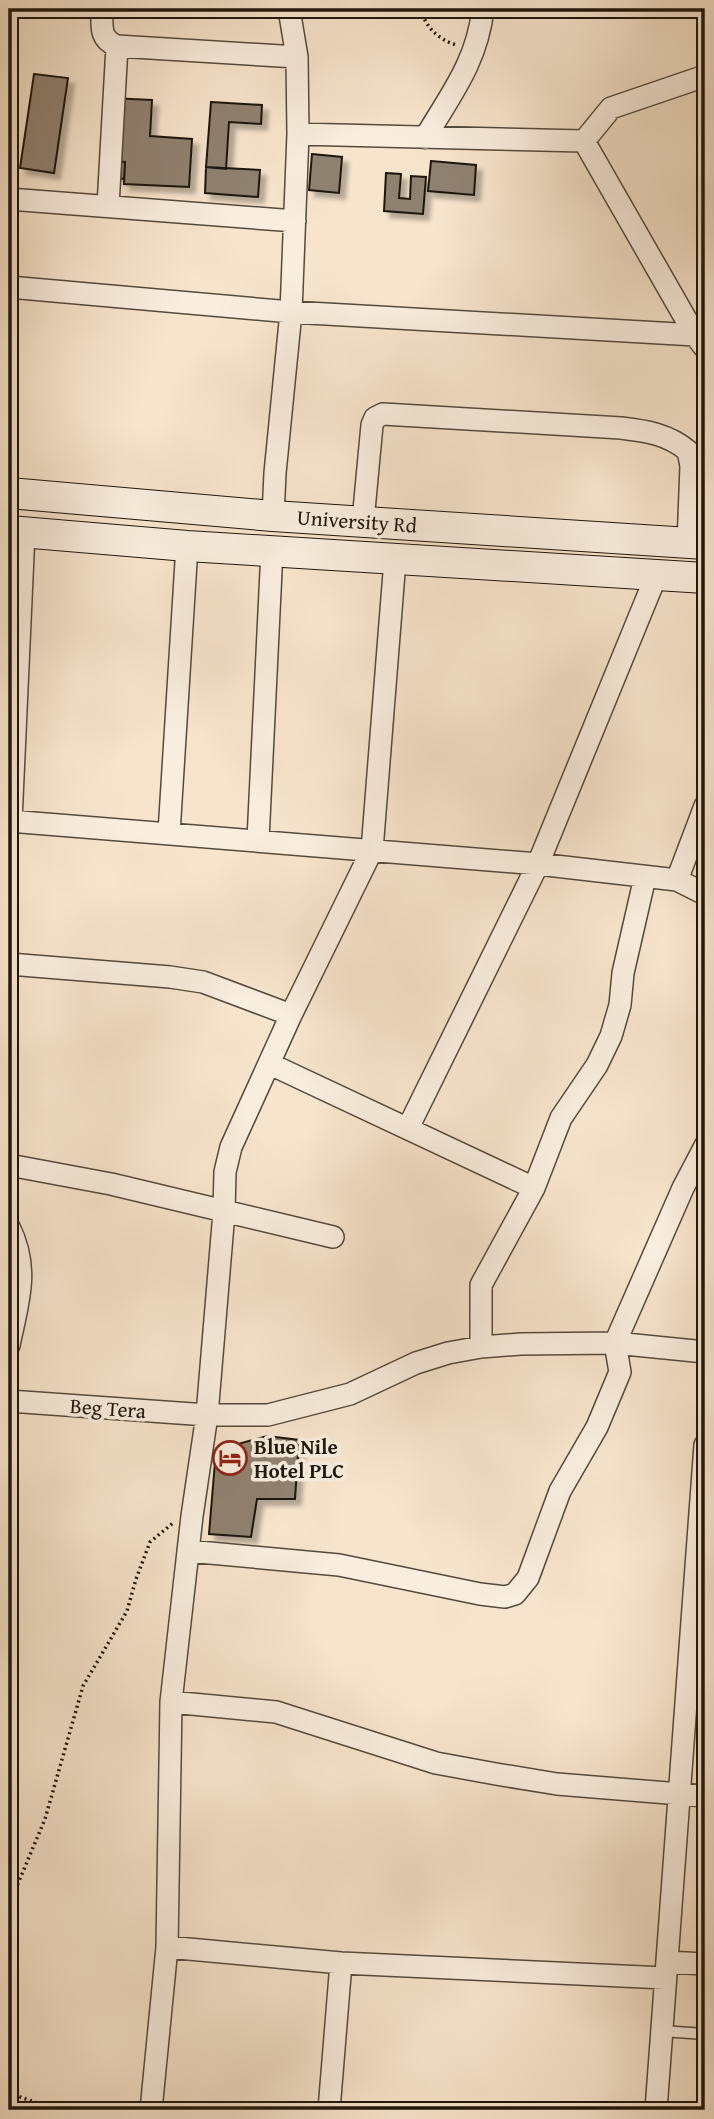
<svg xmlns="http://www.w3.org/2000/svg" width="714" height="2119" viewBox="0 0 714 2119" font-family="'Gentium Book Plus',serif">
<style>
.building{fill:#8f8170;stroke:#1f160c;stroke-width:2;filter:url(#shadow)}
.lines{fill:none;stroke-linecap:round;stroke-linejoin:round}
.lane-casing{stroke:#554a3c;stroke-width:13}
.street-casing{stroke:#554a3c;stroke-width:24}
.secondary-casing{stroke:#1f160c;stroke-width:32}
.path{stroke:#1f160c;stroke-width:3.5;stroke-dasharray:2 3.5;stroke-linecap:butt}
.lane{stroke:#f9edde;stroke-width:10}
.street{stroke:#f9edde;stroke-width:21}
.secondary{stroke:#f9edde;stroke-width:30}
.labels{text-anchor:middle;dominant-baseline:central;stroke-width:7;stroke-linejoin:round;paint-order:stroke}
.street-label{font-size:21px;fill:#1f160c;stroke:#f9edde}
.poi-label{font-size:21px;font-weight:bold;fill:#1f160c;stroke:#f9edde;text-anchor:start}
</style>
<defs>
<filter id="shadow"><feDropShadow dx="6" dy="6" stdDeviation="2" flood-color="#0004"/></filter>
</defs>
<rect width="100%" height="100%" fill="#f6e4cc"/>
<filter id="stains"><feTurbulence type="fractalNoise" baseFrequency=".00286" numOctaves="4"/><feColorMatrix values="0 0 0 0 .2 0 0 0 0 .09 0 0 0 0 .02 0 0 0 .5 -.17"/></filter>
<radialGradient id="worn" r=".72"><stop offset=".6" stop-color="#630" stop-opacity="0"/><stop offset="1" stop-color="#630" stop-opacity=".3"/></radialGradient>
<!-- building -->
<path class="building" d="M 34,74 L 68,78 L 54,173 L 20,168 Z
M 110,98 L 152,100 L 150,136 L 192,139 L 189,187 L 124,184 L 125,162 L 106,161 Z
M 211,102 L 262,105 L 261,124 L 229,122 L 226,169 L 206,167 Z
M 312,154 L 342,157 L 339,193 L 309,190 Z
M 106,161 L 125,162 L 124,179 L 118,178 Z
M 431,161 L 476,165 L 474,195 L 428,191 Z
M 206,167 L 260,170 L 258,197 L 205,193 Z
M 386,173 L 401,174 L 399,198 L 410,199 L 411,176 L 426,177 L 423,214 L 384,211 Z
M 267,1436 L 299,1440 L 295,1499 L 257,1499 L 251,1537 L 209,1534 L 216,1450 Z"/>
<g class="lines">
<!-- lane casing -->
<g class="lane-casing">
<path id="lane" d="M 662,2031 L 705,2034"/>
</g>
<!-- street casing -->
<g class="street-casing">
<path id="street" d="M 102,9 C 102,26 99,39 117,46 L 108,206
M 117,46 L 297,57
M 298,134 L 584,141 L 695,335 L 705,348
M 425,138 C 451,94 477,62 483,9
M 584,141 L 611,108 L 705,76
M 9,199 L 295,221
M 9,287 L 291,312 L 695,335
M 273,516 L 275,473 L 291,312 L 298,134 L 297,57 L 289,9
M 363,521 L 372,425 L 375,418 L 383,414 L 621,428 C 646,431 668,434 688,451 L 691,466 L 688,543
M 9,821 L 538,864 L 677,880 L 705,894
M 11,821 L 24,533
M 169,833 L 187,546
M 258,840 L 272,550
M 677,880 L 705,806
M 9,964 L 170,977 L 203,982 L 291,1015
M 270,1064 L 534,1188
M 408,1128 L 538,864 L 656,576
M 9,1165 L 111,1184 L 333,1237
M 9,1227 C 30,1269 18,1302 9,1345
M 481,1347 L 481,1285 L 534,1188 L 561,1118 L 597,1065 L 611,1036 L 620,1005 L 623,973 L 645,877
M 9,1401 L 207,1415 L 268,1415 L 350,1394 L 416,1363 L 448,1353 L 481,1347 L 521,1344 L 615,1343 L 705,1352
M 188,1551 L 339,1565 L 480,1594 L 505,1597 L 515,1594 L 528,1578 L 560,1491 L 597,1427 L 620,1372 L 615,1343 L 683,1188 L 705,1146
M 171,1702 L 276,1712 L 436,1763 L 496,1774 L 557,1784 L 705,1796
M 167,1947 L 341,1963 L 665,1978
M 667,1962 L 705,1964
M 151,2110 L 167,1947 L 171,1702 L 192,1516 L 207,1415 L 224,1212 L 225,1172 L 231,1147 L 291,1015 L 372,850 L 395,560
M 329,2110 L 341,1963
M 656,2110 L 705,1445"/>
</g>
<!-- secondary casing -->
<g class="secondary-casing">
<path id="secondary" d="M 9,493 L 273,516 L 705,544
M 9,531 L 187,546 L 705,578"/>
</g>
<!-- path -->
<path class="path" d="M 421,9 C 425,27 438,39 456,45
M 9,1905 L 45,1819 L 83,1686 L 127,1611 L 136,1579 L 150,1542 L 173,1523
M 9,2093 L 57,2110"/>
<!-- lane -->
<use href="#lane" class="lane"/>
<!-- street -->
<use href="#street" class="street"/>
<!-- secondary -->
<use href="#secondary" class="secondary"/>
</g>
<!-- icons -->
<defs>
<g id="hotel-ring" transform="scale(1.75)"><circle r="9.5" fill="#f9edde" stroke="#8f2418" stroke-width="1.5"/><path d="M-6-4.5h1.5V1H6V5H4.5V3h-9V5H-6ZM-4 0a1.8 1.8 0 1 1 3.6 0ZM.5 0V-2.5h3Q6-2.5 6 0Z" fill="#8f2418"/></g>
</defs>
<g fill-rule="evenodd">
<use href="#hotel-ring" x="230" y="1458"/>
</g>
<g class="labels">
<!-- street labels -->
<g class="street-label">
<text transform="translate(357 521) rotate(4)">University Rd</text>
<text transform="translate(108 1408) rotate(4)">Beg Tera</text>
</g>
<!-- poi labels -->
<g class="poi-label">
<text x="254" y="1446">Blue Nile<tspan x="254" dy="24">Hotel PLC</tspan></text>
</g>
</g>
<!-- margin -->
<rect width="714" height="2119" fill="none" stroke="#f6e4cc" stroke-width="35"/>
<rect x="10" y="10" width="693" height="2098" fill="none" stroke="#1f160c" stroke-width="3.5"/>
<rect x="18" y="18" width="679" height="2084" fill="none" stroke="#1f160c" stroke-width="2"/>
<rect width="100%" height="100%" filter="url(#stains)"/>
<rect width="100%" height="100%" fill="url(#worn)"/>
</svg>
